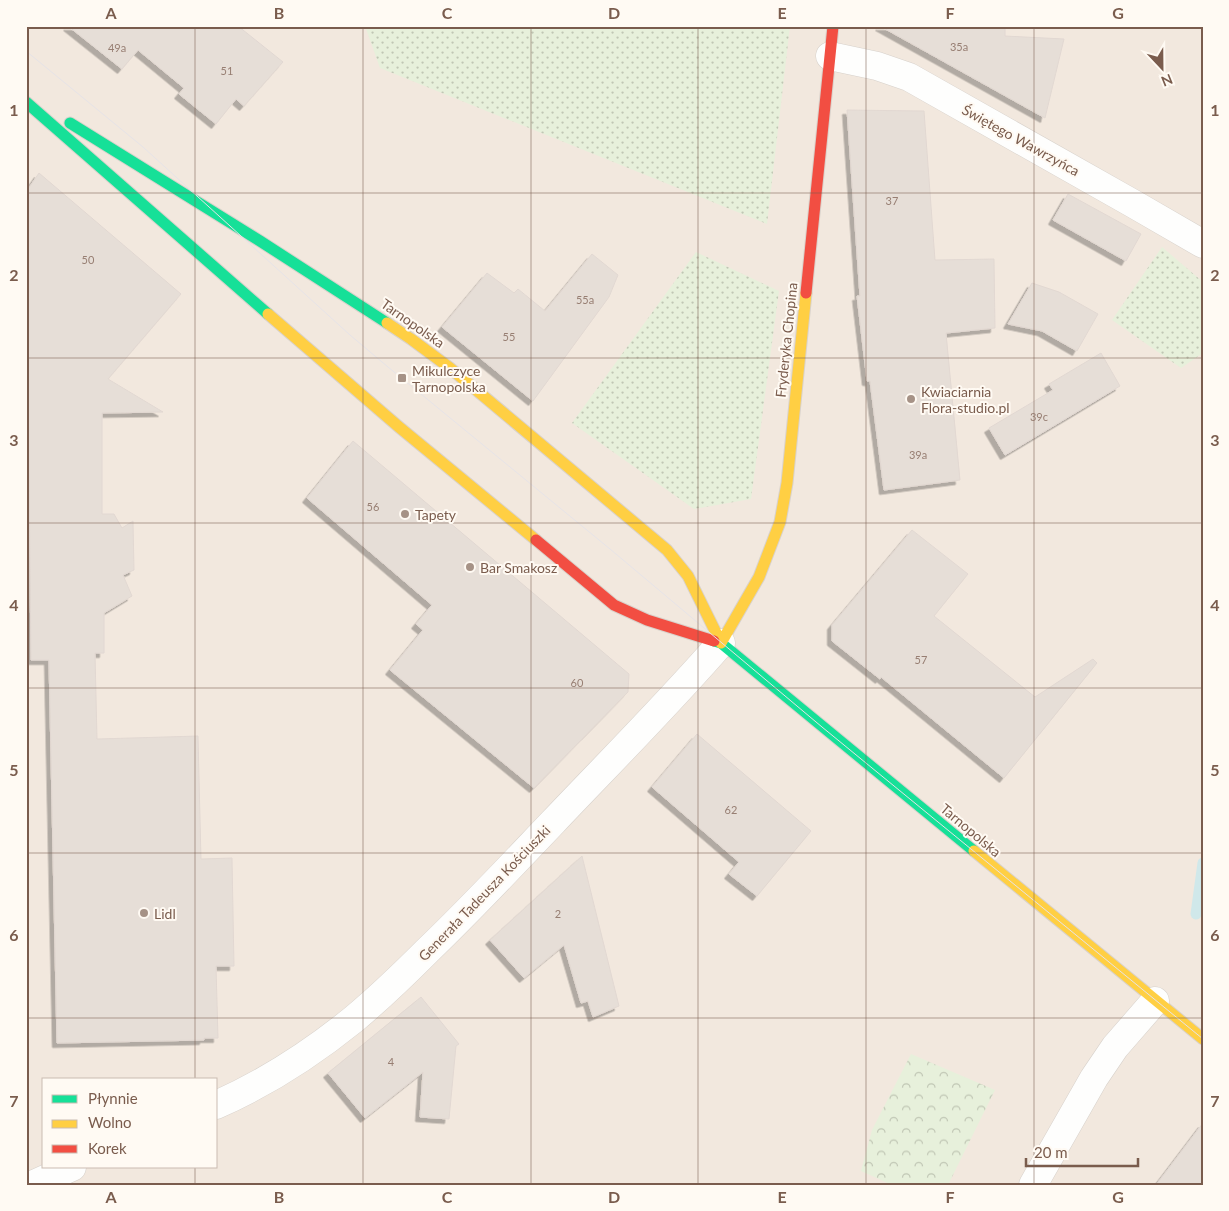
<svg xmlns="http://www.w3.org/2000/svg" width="1229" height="1211" viewBox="0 0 1229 1211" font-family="Lato,sans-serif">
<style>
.residential{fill:#f2e8de;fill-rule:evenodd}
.grass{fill:url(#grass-dots)}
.park{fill:url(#park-crowns)}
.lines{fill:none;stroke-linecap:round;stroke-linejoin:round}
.stream{stroke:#d0e8ea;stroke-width:11}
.building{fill:#e6ded7;stroke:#e2d8d2;filter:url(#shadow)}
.street-casing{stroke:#d7d1cb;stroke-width:29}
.fast-casing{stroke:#d9d2cb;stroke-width:13}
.slow-casing{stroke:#d9d2cb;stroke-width:13}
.jam-casing{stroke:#d9d2cb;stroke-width:13}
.street{stroke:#fefefd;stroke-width:28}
.fast{stroke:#16e098;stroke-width:11}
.slow{stroke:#ffcf43;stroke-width:11}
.jam{stroke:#f24e42;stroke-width:11}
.tram{stroke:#e6e3e7;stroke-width:1}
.grid{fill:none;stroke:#7a5c4d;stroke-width:1;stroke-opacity:0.55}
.poi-dot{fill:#a69286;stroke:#fffaf3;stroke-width:2}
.labels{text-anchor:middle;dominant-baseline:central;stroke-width:4;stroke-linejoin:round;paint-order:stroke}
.number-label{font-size:11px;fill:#977e72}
.street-label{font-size:14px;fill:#7a5c4d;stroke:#fffaf3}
.poi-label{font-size:14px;fill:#7a5c4d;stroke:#fffaf3;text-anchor:start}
.neatline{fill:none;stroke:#7a5c4d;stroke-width:2}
.grid-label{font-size:16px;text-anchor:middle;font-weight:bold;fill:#7a5c4d}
</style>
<defs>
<pattern id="grass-dots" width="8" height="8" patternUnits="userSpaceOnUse" patternTransform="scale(1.25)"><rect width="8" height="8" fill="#e7f0db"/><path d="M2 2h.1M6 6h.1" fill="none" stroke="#c0c6b4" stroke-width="1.8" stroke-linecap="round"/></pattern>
<pattern id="park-crowns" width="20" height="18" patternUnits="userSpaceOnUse" patternTransform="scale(1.25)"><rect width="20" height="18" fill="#e7f0db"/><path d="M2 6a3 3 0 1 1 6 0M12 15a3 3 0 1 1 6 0" fill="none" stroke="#c0c6b4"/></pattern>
<filter id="shadow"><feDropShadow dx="-4.5" dy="4.5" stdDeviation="0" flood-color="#0004"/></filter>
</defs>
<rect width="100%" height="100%" fill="#f9f5f0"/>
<!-- residential -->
<path class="residential" d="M 26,26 L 1203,26 L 1203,1185 L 26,1185 ZM 44,1080 L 216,1080 L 216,1167 L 44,1167 Z"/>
<!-- grass -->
<path class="grass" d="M 365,26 L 790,26 L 767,224 L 380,68 Z
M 1162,247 L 1203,282 L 1203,353 L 1181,368 L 1112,320 Z
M 696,252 L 779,291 L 751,499 L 694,509 L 572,423 Z"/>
<!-- park -->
<path class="park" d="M 911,1054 L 995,1090 L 948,1185 L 892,1185 L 861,1171 L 872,1130 Z"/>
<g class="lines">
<!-- stream -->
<path class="stream" d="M 1196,914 L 1203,863"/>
</g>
<!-- building -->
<path class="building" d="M 68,26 L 238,26 L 283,62 L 244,106 L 236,99 L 216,124 L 179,94 L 184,88 L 138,50 L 122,69 Z
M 880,26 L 1005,26 L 1005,36 L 1064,39 L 1045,118 Z
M 847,110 L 924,111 L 935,260 L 994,259 L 995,328 L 946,333 L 960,480 L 884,490 L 870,381 L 867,381 L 857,296 L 860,296 Z
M 39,173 L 181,294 L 108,379 L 163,412 L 102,413 L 102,514 L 114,514 L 122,528 L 133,521 L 134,570 L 123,575 L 132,596 L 104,613 L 104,653 L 95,653 L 97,739 L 198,736 L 201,859 L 232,858 L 234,966 L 216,966 L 218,1038 L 204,1038 L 204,1040 L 57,1043 L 49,660 L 31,660 L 26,192 Z
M 1068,194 L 1141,234 L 1126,261 L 1053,220 Z
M 592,254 L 618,275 L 609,297 L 533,401 L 442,327 L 487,273 L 514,293 L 518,289 L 545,311 Z
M 1032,283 L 1059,292 L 1098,314 L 1077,351 L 1042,331 L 1008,324 Z
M 1101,353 L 1120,386 L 1005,455 L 989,428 L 1053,390 L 1049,384 Z
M 353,441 L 629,674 L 628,692 L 534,788 L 390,670 L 423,630 L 416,624 L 432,605 L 307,498 Z
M 912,530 L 968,574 L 934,616 L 1035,697 L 1093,659 L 1097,663 L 1004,778 L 881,677 L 880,679 L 832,641 L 832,625 Z
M 697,734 L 811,831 L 757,896 L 729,874 L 739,862 L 652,787 Z
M 582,856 L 619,1006 L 593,1017 L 588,1001 L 581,1003 L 564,945 L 524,978 L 490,940 Z
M 421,997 L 459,1044 L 456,1046 L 449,1119 L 420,1117 L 423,1072 L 365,1118 L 328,1073 Z
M 1203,1123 L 1203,1185 L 1156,1185 Z"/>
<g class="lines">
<!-- street casing -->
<g class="street-casing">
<path id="street" d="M 830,56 L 877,66 L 909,77 L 1132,203 L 1203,244
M 216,1105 C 266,1083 312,1053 354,1019 C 379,998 403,975 426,952 C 470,910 511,866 553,822 C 609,763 667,705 721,643
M 32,1185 L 72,1167
M 1033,1185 L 1094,1078 L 1115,1047 L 1155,1001"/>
</g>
<!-- fast casing -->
<g class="fast-casing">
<path id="fast" d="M 26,102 L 268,314
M 70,123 L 260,241 L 387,323
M 714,641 L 721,643 L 974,851"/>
</g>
<!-- slow casing -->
<g class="slow-casing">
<path id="slow" d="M 268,314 L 399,427 L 536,540
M 387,323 L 411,339 L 450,368 L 667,550 L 688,576 L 721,643
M 721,643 L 759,577 L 780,522 L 787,483 L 806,293
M 974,851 L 1203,1039"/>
</g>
<!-- jam casing -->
<g class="jam-casing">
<path id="jam" d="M 806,293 L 833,26
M 536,540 L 614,605 L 647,620 L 714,641"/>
</g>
<!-- street -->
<use href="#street" class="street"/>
<!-- fast -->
<use href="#fast" class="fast"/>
<!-- slow -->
<use href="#slow" class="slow"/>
<!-- jam -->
<use href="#jam" class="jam"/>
<!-- tram -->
<path class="tram" d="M 26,51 L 143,147 L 350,335 L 388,367 L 610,549 L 822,727 L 1203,1039"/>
</g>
<!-- grid -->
<path class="grid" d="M 195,26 L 195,1080M 363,26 L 363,1185M 531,26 L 531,1185M 698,26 L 698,1185M 866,26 L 866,1185M 1034,26 L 1034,1185M 26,193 L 1203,193M 26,358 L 1203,358M 26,523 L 1203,523M 26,688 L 1203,688M 26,853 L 1203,853M 26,1018 L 1203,1018M 195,1167 L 195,1185"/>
<!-- markers -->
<g class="poi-dot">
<rect x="397" y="373" width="10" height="10" rx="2.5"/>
<circle cx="911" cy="399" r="5"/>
<circle cx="405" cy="514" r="5"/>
<circle cx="470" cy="567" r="5"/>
<circle cx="144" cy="913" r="5"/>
</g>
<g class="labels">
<!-- number labels -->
<g class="number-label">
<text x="959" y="46">35a</text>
<text x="117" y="47">49a</text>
<text x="227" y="70">51</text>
<text x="892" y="200">37</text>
<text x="88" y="259">50</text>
<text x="585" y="299">55a</text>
<text x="509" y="336">55</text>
<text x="1039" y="416">39c</text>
<text x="918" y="454">39a</text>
<text x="373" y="506">56</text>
<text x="921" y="659">57</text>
<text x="577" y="682">60</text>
<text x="731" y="809">62</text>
<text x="558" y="913">2</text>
<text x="391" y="1061">4</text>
</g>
<!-- street labels -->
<g class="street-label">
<text transform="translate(1021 140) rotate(29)">Świętego Wawrzyńca</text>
<text transform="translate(413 323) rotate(35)">Tarnopolska</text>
<text transform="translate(786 340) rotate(-84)">Fryderyka Chopina</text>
<text transform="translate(971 830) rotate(40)">Tarnopolska</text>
<text transform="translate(484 893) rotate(-46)">Generała Tadeusza Kościuszki</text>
</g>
<!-- poi labels -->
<g class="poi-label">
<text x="412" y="370">Mikulczyce<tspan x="412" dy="16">Tarnopolska</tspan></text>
<text x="921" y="391">Kwiaciarnia<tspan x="921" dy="16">Flora-studio.pl</tspan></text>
<text x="415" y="514">Tapety</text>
<text x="480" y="567">Bar Smakosz</text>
<text x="154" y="913">Lidl</text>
</g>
</g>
<!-- border -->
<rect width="1229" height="1211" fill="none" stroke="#fffaf3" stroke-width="55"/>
<!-- legend -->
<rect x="42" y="1078" width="175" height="90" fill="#fffaf3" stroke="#cabbb1"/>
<rect x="52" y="1095" width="25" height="8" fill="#16e098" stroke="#cabbb1"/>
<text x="88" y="1104" font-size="15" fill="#7a5c4d">Płynnie</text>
<rect x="52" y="1120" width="25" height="8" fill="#ffcf43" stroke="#cabbb1"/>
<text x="88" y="1128" font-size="15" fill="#7a5c4d">Wolno</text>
<rect x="52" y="1145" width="25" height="8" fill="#f24e42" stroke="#cabbb1"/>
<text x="88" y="1154" font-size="15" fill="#7a5c4d">Korek</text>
<!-- north arrow -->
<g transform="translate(1162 68) rotate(158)" stroke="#fffaf3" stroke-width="4" paint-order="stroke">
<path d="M0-4L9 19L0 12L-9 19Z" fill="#7a5c4d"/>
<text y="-8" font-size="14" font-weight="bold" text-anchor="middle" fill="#7a5c4d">N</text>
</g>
<!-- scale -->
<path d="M1026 1158v8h112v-8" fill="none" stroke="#7a5c4d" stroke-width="2.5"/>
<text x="1034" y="1158" font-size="15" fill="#7a5c4d" stroke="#fffaf3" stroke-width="4" paint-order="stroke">20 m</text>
<rect x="28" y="28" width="1174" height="1156" class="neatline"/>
<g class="grid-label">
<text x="111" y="19">A</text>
<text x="279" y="19">B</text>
<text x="447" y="19">C</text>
<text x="614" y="19">D</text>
<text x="782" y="19">E</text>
<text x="950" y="19">F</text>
<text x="1118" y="19">G</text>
<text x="14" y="116">1</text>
<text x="1215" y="116">1</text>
<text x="14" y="281">2</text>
<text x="1215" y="281">2</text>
<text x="14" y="446">3</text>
<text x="1215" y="446">3</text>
<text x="14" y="611">4</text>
<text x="1215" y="611">4</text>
<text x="14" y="776">5</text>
<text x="1215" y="776">5</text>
<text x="14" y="941">6</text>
<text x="1215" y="941">6</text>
<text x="14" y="1107">7</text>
<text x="1215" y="1107">7</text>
<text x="111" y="1203">A</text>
<text x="279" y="1203">B</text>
<text x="447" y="1203">C</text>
<text x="614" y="1203">D</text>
<text x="782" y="1203">E</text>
<text x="950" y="1203">F</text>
<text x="1118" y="1203">G</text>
</g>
</svg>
